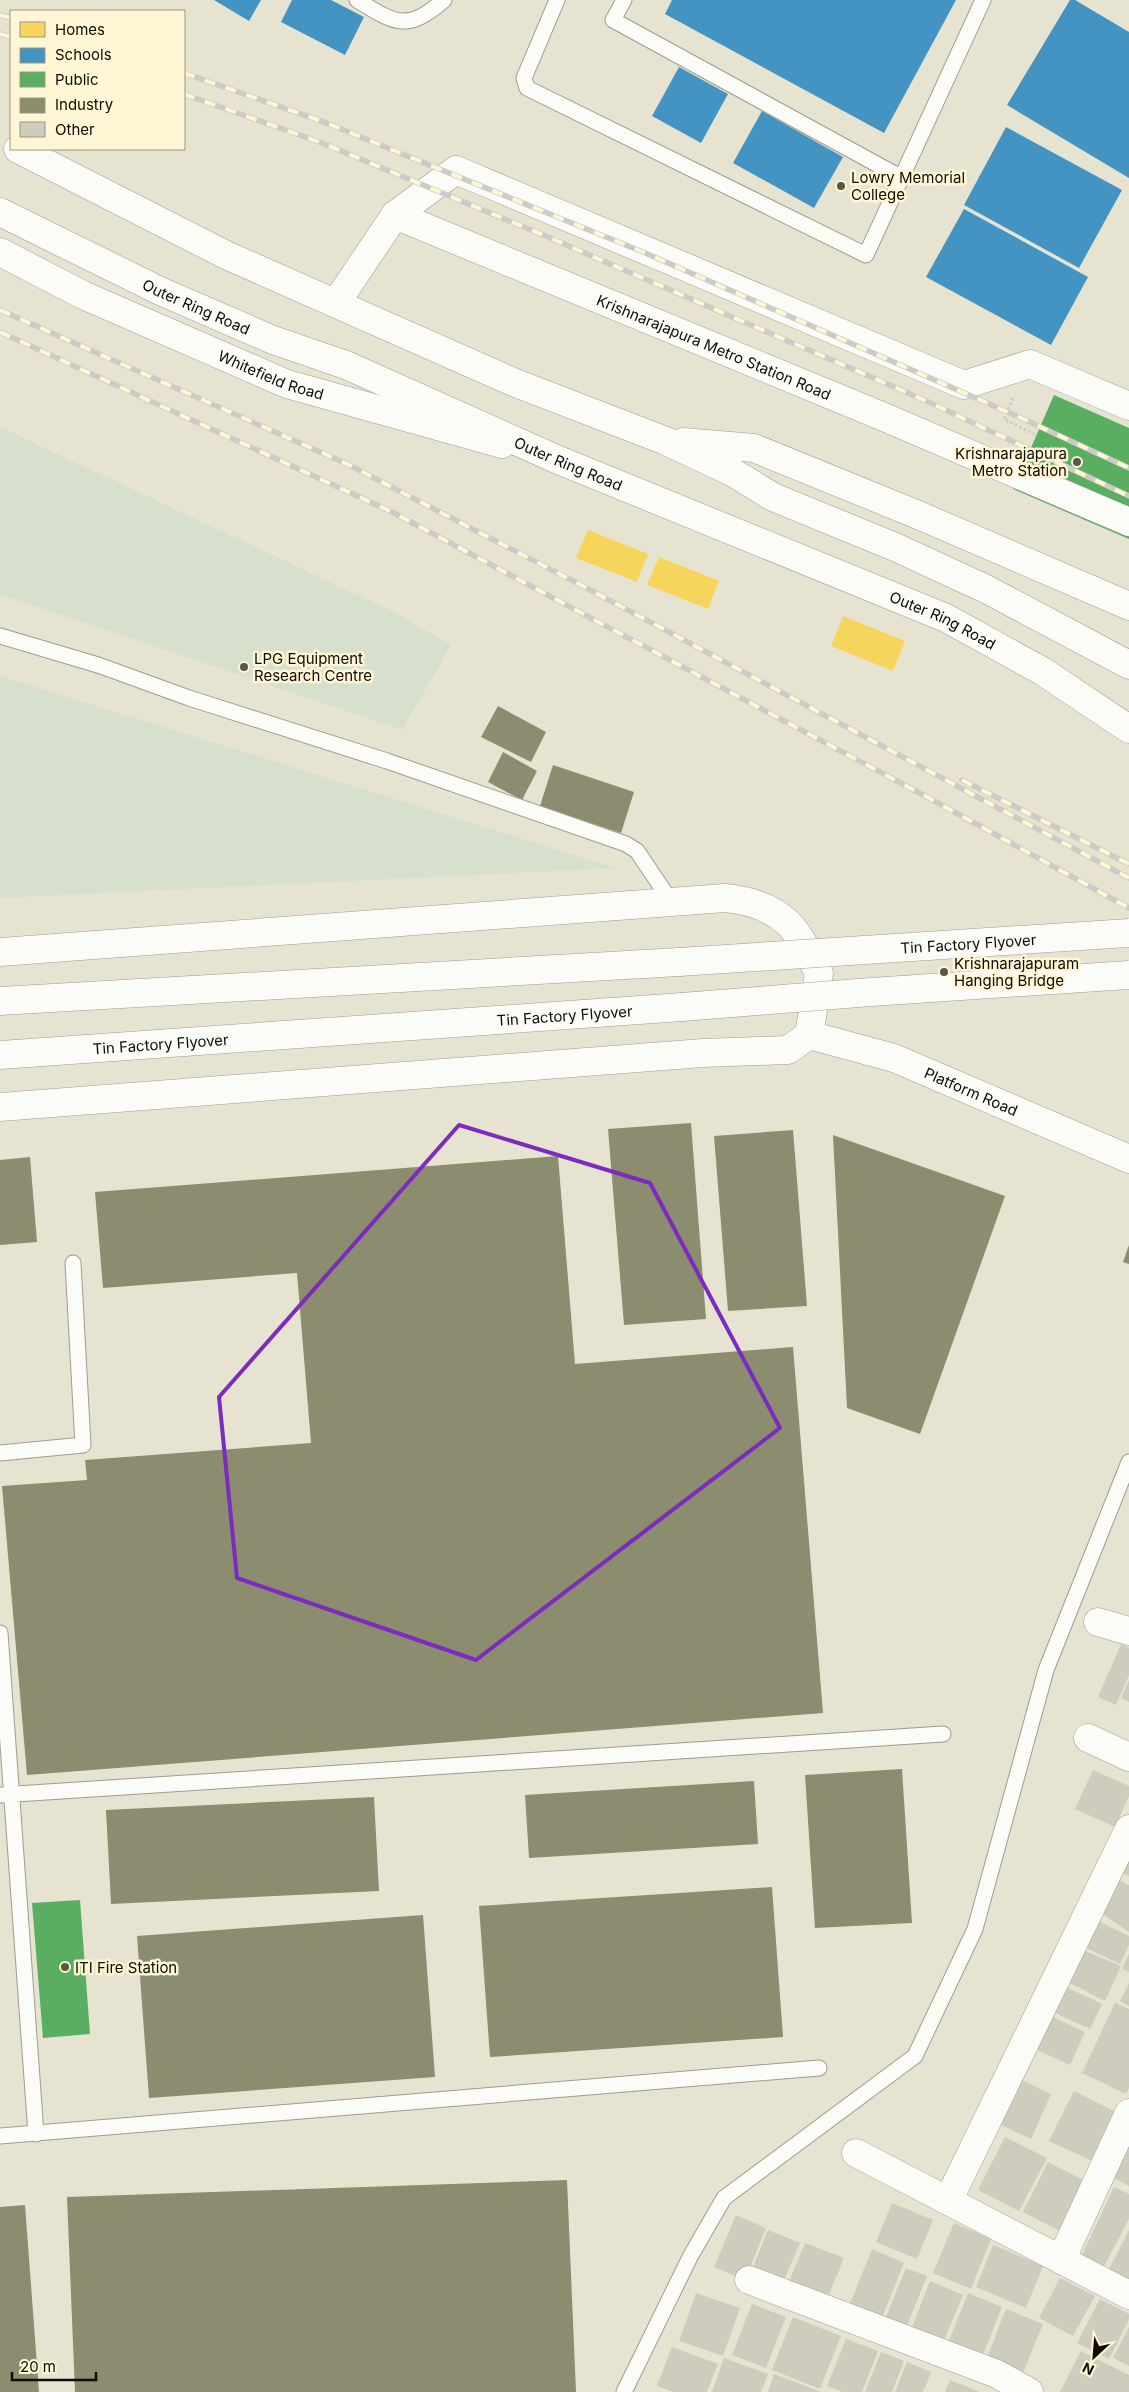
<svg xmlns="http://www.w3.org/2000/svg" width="1129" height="2392" viewBox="0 0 1129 2392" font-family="Inter,sans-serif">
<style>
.green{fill:#d6e0cd}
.homes{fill:#f6d55c}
.schools{fill:#4393c3}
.public{fill:#5aae61}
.industry{fill:#8c8c6e}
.building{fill:#ceccbd}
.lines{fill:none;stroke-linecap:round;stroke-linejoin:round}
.service-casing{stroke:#9f9c8e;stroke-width:17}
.minor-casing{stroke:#9f9c8e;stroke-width:29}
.tertiary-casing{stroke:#9f9c8e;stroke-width:29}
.primary-casing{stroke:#9f9c8e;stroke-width:29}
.trunk-casing{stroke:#9f9c8e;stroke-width:29}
.path{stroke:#ceccc8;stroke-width:3;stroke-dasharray:2.5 2.5;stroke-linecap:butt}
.service{stroke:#fbfbf8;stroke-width:15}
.minor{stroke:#fbfbf8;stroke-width:28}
.tertiary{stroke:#fbfbf8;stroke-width:28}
.primary{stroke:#fbfbf8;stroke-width:28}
.trunk{stroke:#fbfbf8;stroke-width:28}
.rail-casing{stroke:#cccbc6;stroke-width:5.5}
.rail{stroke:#fef6d4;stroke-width:4;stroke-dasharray:11;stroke-linecap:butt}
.trunk-bridge-casing{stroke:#9f9c8e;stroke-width:29;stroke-linecap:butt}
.trunk-bridge{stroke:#fbfbf8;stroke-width:28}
.marked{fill:none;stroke:#7b2cbf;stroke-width:4;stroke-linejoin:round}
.poi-dot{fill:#5a574a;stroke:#fef6d4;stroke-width:2}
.labels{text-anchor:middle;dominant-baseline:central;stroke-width:5;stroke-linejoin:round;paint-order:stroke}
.poi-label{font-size:15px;fill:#0e0b02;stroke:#fef6d4;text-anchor:start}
.street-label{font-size:15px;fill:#0e0b02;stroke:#fef6d4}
</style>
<rect width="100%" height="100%" fill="#e7e3d1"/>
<!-- green -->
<path class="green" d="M 0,427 L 398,614 L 451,645 L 402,730 L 0,594 Z
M 0,676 L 616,868 L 0,898 Z"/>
<!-- homes -->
<path class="homes" d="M 588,530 L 648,554 L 637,582 L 576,558 Z
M 659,557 L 719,581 L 708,609 L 647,585 Z
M 843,616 L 905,641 L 893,671 L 831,646 Z"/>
<!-- schools -->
<path class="schools" d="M 214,0 L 261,0 L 249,21 Z
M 292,0 L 331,0 L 364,17 L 345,55 L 281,22 Z
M 672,0 L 956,0 L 884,133 L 665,14 Z
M 1070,0 L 1075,0 L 1129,32 L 1129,178 L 1007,105 Z
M 679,67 L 728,94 L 701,143 L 652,116 Z
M 762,111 L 843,157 L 814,208 L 733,163 Z
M 1006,127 L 1122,190 L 1079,268 L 964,205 Z
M 964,209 L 1088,277 L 1051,345 L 926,277 Z"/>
<!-- public -->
<path class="public" d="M 1054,395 L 1129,428 L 1129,539 L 1013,489 Z
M 80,1900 L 90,2034 L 43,2038 L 32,1903 Z"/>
<!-- industry -->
<path class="industry" d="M 498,706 L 546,732 L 531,762 L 481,737 Z
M 503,752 L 537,771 L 522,800 L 488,782 Z
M 553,765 L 634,792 L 621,833 L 540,806 Z
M 691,1123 L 706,1319 L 624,1325 L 608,1129 Z
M 793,1130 L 807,1306 L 728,1311 L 714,1136 Z
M 833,1135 L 1005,1196 L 920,1434 L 847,1408 Z
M 558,1156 L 575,1364 L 793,1347 L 823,1713 L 27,1775 L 2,1486 L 87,1480 L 85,1460 L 311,1443 L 297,1273 L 103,1288 L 95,1192 Z
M 30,1157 L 37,1242 L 0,1245 L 0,1160 Z
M 1129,1245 L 1129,1264 L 1123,1262 Z
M 902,1769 L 912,1923 L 815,1928 L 805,1775 Z
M 754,1781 L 758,1844 L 529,1858 L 525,1795 Z
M 374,1797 L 379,1891 L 111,1904 L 106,1810 Z
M 772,1887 L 783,2037 L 490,2057 L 479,1906 Z
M 423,1915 L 435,2077 L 149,2098 L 137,1936 Z
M 567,2180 L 576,2392 L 75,2392 L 67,2197 Z
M 25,2205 L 39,2392 L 0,2392 L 0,2207 Z"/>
<!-- building -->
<path class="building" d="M 1121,1644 L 1129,1648 L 1129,1675 L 1116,1705 L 1098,1697 Z
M 1129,1680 L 1129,1702 L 1121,1698 Z
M 1093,1770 L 1129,1786 L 1129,1796 L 1115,1827 L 1075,1809 Z
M 1129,1837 L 1129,1876 L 1114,1869 Z
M 1113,1877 L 1129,1885 L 1129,1932 L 1101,1913 Z
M 1090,1917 L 1129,1936 L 1129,1945 L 1120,1964 L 1078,1944 Z
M 1083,1950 L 1121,1966 L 1105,2001 L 1066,1981 Z
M 1129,1954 L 1129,1972 L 1122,1969 Z
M 1129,1983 L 1129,2006 L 1120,2001 Z
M 1064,1986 L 1102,2004 L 1090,2029 L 1053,2012 Z
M 1115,2003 L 1129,2009 L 1129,2088 L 1126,2094 L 1082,2073 Z
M 1051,2016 L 1085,2032 L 1070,2065 L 1035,2049 Z
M 1017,2078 L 1051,2094 L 1031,2139 L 997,2123 Z
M 1074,2091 L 1116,2112 L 1092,2161 L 1049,2141 Z
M 1129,2135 L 1129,2186 L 1106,2174 Z
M 1005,2137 L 1047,2158 L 1019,2211 L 978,2190 Z
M 1048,2162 L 1091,2184 L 1066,2234 L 1023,2212 Z
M 1114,2187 L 1129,2194 L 1129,2219 L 1104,2266 L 1082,2255 Z
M 892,2203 L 933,2220 L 917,2259 L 876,2242 Z
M 736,2215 L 766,2228 L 745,2280 L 714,2267 Z
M 954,2223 L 991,2239 L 971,2289 L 933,2273 Z
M 768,2230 L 800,2243 L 781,2287 L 750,2274 Z
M 1129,2230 L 1129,2282 L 1108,2271 Z
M 805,2243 L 844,2258 L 825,2304 L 786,2289 Z
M 993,2245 L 1043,2266 L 1026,2308 L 976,2287 Z
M 872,2249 L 904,2263 L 881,2320 L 849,2306 Z
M 906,2268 L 927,2276 L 904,2333 L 883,2324 Z
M 1060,2278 L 1095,2296 L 1073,2336 L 1039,2318 Z
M 930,2281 L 963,2295 L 941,2348 L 909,2335 Z
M 696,2293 L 740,2308 L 723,2356 L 679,2341 Z
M 968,2293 L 1002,2307 L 980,2362 L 946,2348 Z
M 1100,2299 L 1129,2314 L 1129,2319 L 1109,2359 L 1077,2343 Z
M 752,2304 L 786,2317 L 766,2368 L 732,2355 Z
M 1006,2309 L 1043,2324 L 1021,2378 L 985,2363 Z
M 793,2317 L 841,2336 L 820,2389 L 772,2370 Z
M 1129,2327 L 1129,2366 L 1113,2358 Z
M 846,2339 L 878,2351 L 862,2392 L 842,2392 L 827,2386 Z
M 672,2347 L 718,2364 L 707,2392 L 673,2392 L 657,2386 Z
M 1081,2351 L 1129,2375 L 1129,2392 L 1060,2392 Z
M 881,2352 L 904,2361 L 892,2392 L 865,2392 Z
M 724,2358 L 768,2374 L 761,2392 L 712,2392 Z
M 907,2362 L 931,2372 L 923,2392 L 895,2392 Z
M 774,2374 L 821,2392 L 768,2392 Z
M 950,2380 L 980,2392 L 945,2392 Z"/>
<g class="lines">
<!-- service casing -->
<g class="service-casing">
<path id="service" d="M 357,0 C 396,24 407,32 444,0
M 557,0 L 524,78 L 527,88 L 866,255 L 983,0
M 624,0 L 613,20 L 902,178
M 0,636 L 98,665 L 189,698 L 387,761 L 626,844 L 637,851 L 670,900
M 0,1453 L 83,1445 L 73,1263
M 0,1633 L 36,2134
M 0,1795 L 943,1734
M 0,2136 L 819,2068
M 624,2392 L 690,2257 L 724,2198 L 915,2056 L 975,1929 L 1046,1670 L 1129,1462"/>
</g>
<!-- minor casing -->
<g class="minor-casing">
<g id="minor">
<path d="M 395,215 L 456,170 L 964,385 L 1030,364 L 1129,406"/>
<path id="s1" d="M 336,303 L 395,215 L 884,417 L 1129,522"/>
<path d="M 1098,1622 L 1129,1631"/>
<path d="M 1088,1738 L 1129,1757"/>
<path d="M 856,2153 L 1129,2295"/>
<path d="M 948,2201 L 1129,1829"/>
<path d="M 1061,2260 L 1129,2113"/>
<path d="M 749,2280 L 997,2374 L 1029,2392"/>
</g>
</g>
<!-- tertiary casing -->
<g class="tertiary-casing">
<g id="tertiary">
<path d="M 0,952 L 725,898 C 747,900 771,907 788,923 C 800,934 811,959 819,973 L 809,1035 L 788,1050 L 703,1053 L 0,1107"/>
<path id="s2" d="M 809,1035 L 894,1058 L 1129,1159"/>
</g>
</g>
<!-- primary casing -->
<g class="primary-casing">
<g id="primary">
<path id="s3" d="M 0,252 L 83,295 L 287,384 L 502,444"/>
</g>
</g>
<!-- trunk casing -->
<g class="trunk-casing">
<g id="trunk">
<path d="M 18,149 L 226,255 L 513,382 L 666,441 L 732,472 L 773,497 L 895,547 L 986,589 L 1129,665"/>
<path id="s4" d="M 0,212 L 160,291 L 273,340 L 346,365 L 556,459 L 946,618 L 1042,671 L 1129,729"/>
<path d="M 683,442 L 754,448 L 923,517 L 1129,606"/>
<path d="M 0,1001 L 679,962"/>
<path id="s5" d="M 0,1055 L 682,1007"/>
</g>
</g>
<!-- path -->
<path class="path" d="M 1013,398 L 1004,419 L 1036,435"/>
<!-- service -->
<use href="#service" class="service"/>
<!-- minor -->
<use href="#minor" class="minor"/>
<!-- tertiary -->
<use href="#tertiary" class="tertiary"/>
<!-- primary -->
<use href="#primary" class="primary"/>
<!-- trunk -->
<use href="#trunk" class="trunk"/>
<!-- rail casing -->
<g class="rail-casing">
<path id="rail" d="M 0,15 L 11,18
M 0,34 L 11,37
M 184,73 L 324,122 L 643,252 L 1019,417 L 1129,468
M 184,94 L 322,143 L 548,237 L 924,400 L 1129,496
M 0,310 L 345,463 L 581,585 L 1129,878
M 0,332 L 392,512 L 927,797 L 1129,908
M 962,780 L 1129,864"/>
</g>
<!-- rail -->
<use href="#rail" class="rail"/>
<!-- trunk-bridge casing -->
<g class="trunk-bridge-casing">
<g id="trunk-bridge">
<path id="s6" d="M 679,962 L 1129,933"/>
<path d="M 682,1007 L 871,992 L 1129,975"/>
</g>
</g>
<!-- trunk-bridge -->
<use href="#trunk-bridge" class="trunk-bridge"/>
</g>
<!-- marked area -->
<path class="marked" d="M 459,1125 L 650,1183 L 780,1428 L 476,1660 L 237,1578 L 219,1397 Z"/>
<!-- markers -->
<g class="poi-dot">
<circle cx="841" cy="186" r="5"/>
<circle cx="1077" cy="462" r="5"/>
<circle cx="244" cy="667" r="5"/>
<circle cx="944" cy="972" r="5"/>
<circle cx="65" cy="1967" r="5"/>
</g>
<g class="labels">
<!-- poi labels -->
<g class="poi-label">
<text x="851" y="177">Lowry Memorial<tspan x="851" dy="17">College</tspan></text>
<text x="1067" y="453" text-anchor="end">Krishnarajapura<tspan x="1067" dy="17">Metro Station</tspan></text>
<text x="254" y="658">LPG Equipment<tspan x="254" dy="17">Research Centre</tspan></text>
<text x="954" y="963">Krishnarajapuram<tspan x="954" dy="17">Hanging Bridge</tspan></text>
<text x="75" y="1967">ITI Fire Station</text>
</g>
<!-- street labels -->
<g class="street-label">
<text stroke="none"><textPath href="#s4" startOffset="218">Outer Ring Road</textPath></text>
<text stroke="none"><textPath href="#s1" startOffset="451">Krishnarajapura Metro Station Road</textPath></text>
<text stroke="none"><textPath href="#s3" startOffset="298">Whitefield Road</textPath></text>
<text stroke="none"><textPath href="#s4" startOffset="622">Outer Ring Road</textPath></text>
<text stroke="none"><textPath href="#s4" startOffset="1028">Outer Ring Road</textPath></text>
<text stroke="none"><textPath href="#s6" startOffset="290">Tin Factory Flyover</textPath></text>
<text stroke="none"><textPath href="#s5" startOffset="566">Tin Factory Flyover</textPath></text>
<text stroke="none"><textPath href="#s5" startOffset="161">Tin Factory Flyover</textPath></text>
<text stroke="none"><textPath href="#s2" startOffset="172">Platform Road</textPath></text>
</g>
</g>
<!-- legend -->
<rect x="10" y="10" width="175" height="140" fill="#fef6d4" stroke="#9e9880"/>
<rect x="20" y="22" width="25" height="15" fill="#f6d55c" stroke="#9e9880"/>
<text x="55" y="35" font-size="15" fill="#0e0b02">Homes</text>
<rect x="20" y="48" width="25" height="15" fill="#4393c3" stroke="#9e9880"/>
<text x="55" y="60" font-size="15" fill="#0e0b02">Schools</text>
<rect x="20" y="72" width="25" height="15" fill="#5aae61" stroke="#9e9880"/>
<text x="55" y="85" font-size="15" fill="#0e0b02">Public</text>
<rect x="20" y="98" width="25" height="15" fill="#8c8c6e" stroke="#9e9880"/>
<text x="55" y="110" font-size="15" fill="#0e0b02">Industry</text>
<rect x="20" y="122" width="25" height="15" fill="#ceccbd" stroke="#9e9880"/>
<text x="55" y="135" font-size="15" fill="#0e0b02">Other</text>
<!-- north arrow -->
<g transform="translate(1094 2357) rotate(206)" stroke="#fef6d4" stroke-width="4" paint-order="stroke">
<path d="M0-4L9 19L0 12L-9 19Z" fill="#0e0b02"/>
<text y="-8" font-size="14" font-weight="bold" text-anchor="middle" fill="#0e0b02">N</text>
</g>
<!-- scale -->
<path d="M12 2372v8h84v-8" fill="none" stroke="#0e0b02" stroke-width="2.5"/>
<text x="20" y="2372" font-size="15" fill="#0e0b02" stroke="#fef6d4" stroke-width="4" paint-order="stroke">20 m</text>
</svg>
